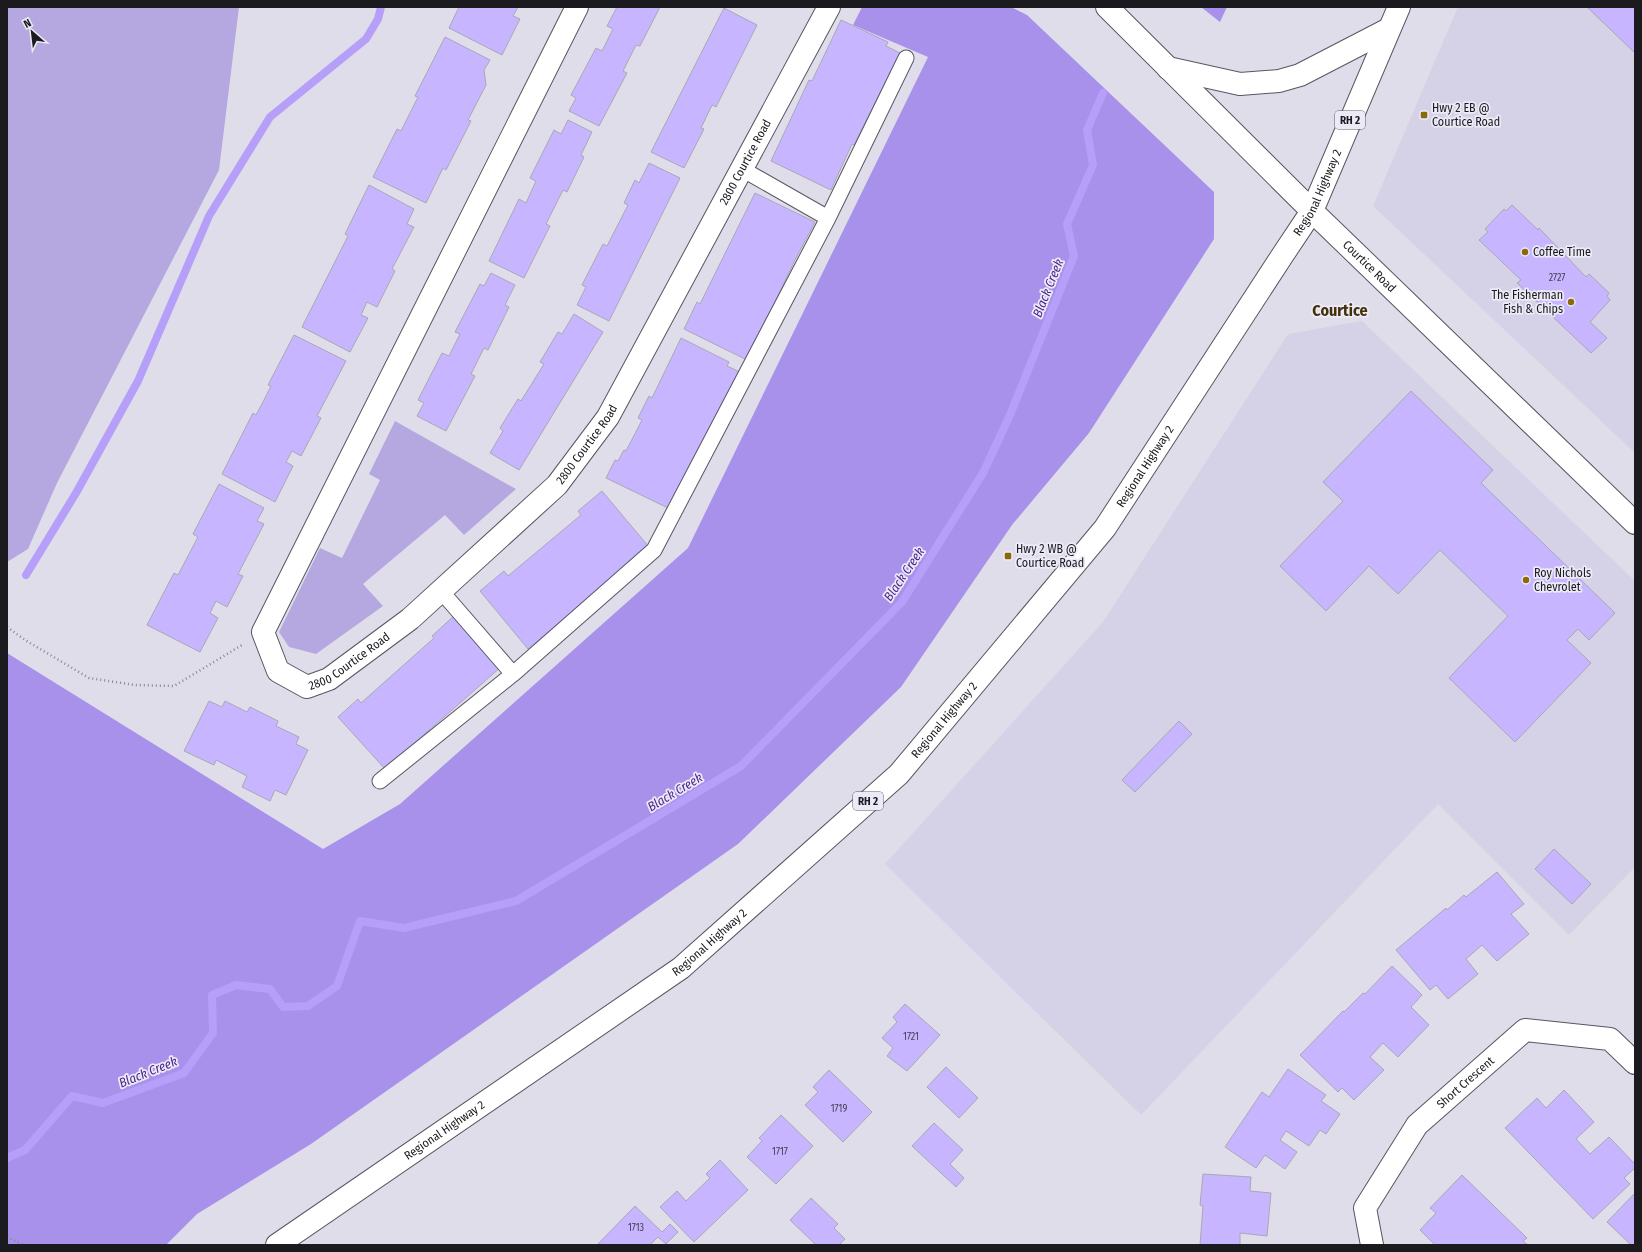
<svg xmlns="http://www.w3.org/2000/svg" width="1642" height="1252" viewBox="0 0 1642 1252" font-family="'Fira Sans Condensed',sans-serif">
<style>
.built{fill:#d5d1e6}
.green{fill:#b5a8e0}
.forest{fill:#a891ea}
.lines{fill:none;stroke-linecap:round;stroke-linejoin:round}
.stream{stroke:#b69ff9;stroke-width:8}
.building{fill:#c7b6ff;stroke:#aaa7b4}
.service-casing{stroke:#585661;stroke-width:17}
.minor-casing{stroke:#585661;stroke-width:24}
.secondary-casing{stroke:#585661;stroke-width:24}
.primary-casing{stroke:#585661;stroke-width:24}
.path{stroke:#888690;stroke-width:2.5;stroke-dasharray:1 3;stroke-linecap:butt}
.service{stroke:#fff;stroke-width:15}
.minor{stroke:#fff;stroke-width:22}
.secondary{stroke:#fff;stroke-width:22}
.primary{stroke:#fff;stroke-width:22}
.poi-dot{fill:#8b6808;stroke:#edeaf8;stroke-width:1.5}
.labels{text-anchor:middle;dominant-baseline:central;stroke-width:3.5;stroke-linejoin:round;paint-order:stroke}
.number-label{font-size:10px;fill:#464157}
.shield{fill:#edeaf8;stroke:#5a5860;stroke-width:1}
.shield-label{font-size:11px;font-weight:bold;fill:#1b1a1f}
.poi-label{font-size:12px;fill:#1b1a1f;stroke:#edeaf8;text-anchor:start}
.street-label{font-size:12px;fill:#1b1a1f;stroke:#edeaf8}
.water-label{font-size:13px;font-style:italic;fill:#4c268c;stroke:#edeaf8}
.district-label{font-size:16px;font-weight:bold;fill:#433209;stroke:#edeaf8}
</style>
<rect width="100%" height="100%" fill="#e0ddeb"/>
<!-- built -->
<path class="built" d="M 1458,7 L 1635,7 L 1635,453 L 1373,206 Z
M 1362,321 L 1635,581 L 1635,867 L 1569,935 L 1438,804 L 1141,1115 L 885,864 L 1103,622 L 1288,334 Z"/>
<!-- green -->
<path class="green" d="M 7,7 L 239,7 L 219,170 L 57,483 L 28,549 L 7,562 Z
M 395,421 L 516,489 L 464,535 L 445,515 L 363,584 L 383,606 L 316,654 L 289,647 L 279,632 L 320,548 L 342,558 L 380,480 L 369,474 Z"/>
<!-- forest -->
<path class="forest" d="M 862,7 L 1011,7 L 1027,15 L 1214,192 L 1214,239 L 1089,433 L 1012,525 L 901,687 L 738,844 L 311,1144 L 197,1214 L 166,1245 L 7,1245 L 7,653 L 323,849 L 400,804 L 688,548 L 928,57 L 853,25 Z
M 1201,7 L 1227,7 L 1220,22 Z"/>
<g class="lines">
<!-- stream -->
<path class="stream" d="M 26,575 L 76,493 L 138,381 L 209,216 L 270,117 L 366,39 L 378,19 L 381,7
M 7,1158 L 25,1150 L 72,1096 L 103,1103 L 184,1073 L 213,1033 L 212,995 L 236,985 L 270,989 L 283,1007 L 308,1006 L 337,986 L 360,921 L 404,928 L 516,901 L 741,766 L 902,602 L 983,473 L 1010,415 L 1074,256 L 1067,224 L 1093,165 L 1087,130 L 1103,93"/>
</g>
<!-- building -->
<path class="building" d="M 459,7 L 518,7 L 513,16 L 520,19 L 502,55 L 449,28 Z
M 617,7 L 660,7 L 640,46 L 636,45 L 623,71 L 627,73 L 599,126 L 569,111 L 576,98 L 571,95 L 596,48 L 602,51 L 613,29 L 607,26 Z
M 1587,7 L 1635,7 L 1635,53 Z
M 724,8 L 757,25 L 716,107 L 712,105 L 701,128 L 704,129 L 684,168 L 651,152 Z
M 841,20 L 888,42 L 886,46 L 900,53 L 854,145 L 852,144 L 831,190 L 771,161 L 809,80 L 812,81 Z
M 445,37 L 490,60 L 484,70 L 486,85 L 468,120 L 471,121 L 446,170 L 443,168 L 426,203 L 373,177 L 397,129 L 401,131 L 418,97 L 415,96 Z
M 568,120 L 592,132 L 581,155 L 584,157 L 567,192 L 563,190 L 546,224 L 550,226 L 524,278 L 489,261 L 519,199 L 526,203 L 536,181 L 530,178 L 554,130 L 561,134 Z
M 649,163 L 680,178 L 609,321 L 577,305 L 586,287 L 582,285 L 603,244 L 607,246 L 628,205 L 624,203 L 635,180 L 639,183 Z
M 369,185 L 414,209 L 407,224 L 414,227 L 392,269 L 395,271 L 377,307 L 367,302 L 361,315 L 368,318 L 350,352 L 302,327 L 348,236 L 345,234 Z
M 755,193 L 815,222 L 795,260 L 747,360 L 684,329 L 697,302 L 700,304 Z
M 1512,205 L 1538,230 L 1539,228 L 1586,277 L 1589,274 L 1609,293 L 1607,296 L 1610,300 L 1590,322 L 1607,338 L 1591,353 L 1517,283 L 1521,280 L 1479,240 L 1488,232 L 1485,229 L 1504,209 L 1506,211 Z
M 491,273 L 515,285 L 505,305 L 509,307 L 488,350 L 484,348 L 471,374 L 475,376 L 446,431 L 417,416 L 424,403 L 418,400 L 442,353 L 449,356 L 460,334 L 455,332 L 480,284 L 484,286 Z
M 574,314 L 603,332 L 519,470 L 490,453 L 503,431 L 500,428 L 518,399 L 521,401 L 544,364 L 540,362 L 558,332 L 562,334 Z
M 294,335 L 346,361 L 317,416 L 321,418 L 301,456 L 292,451 L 286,462 L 293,466 L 275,502 L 222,474 L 253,413 L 256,415 L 263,402 L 271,386 L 268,385 Z
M 681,338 L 729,362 L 727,366 L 742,373 L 670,509 L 606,478 L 615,460 L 618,461 L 624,450 L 626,451 L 642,420 L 638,418 L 649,396 L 652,398 Z
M 1411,391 L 1493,470 L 1481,483 L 1615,613 L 1589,640 L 1578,629 L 1567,640 L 1591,663 L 1515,742 L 1449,678 L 1508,616 L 1440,550 L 1398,594 L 1369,566 L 1326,611 L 1280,566 L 1343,501 L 1323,482 Z
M 219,484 L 264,508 L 257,521 L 264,524 L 238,574 L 243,576 L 227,607 L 216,601 L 210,613 L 218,618 L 200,652 L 147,625 L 174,573 L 178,575 L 198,537 L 193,534 Z
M 602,491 L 649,547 L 528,649 L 480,591 L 504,571 L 508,576 L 581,515 L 578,511 Z
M 456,614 L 502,666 L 385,769 L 338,717 L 358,699 L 361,703 L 434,638 L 432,636 Z
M 209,701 L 222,707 L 225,701 L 247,712 L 250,707 L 278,721 L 276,726 L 299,737 L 296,744 L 308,750 L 286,795 L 275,790 L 270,801 L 242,787 L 247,776 L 216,760 L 214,765 L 184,751 Z
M 1179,721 L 1192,734 L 1135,792 L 1122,780 Z
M 1554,849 L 1591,884 L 1572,904 L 1535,869 Z
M 1497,872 L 1524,904 L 1511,914 L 1529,934 L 1497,961 L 1482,945 L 1466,959 L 1478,974 L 1448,999 L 1436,985 L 1430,990 L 1396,950 L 1446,908 L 1447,910 L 1464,895 L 1466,897 Z
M 1392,966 L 1422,995 L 1411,1007 L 1429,1025 L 1398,1057 L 1383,1043 L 1370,1057 L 1384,1070 L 1354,1100 L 1342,1088 L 1338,1092 L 1300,1055 L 1343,1011 L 1344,1012 L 1363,993 L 1365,994 Z
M 905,1004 L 940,1035 L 907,1071 L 887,1056 L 893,1048 L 882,1038 L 897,1022 L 893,1017 Z
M 946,1067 L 978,1098 L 959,1118 L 927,1087 Z
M 1288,1069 L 1326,1095 L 1321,1101 L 1340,1114 L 1326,1134 L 1320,1130 L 1309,1146 L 1286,1131 L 1280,1140 L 1297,1152 L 1285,1169 L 1265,1155 L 1256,1168 L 1225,1147 L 1262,1092 L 1269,1097 Z
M 829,1070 L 872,1112 L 843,1142 L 805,1105 L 818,1092 L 813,1087 Z
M 1564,1090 L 1594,1122 L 1576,1139 L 1590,1154 L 1609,1137 L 1635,1164 L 1635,1168 L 1624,1178 L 1630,1184 L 1593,1219 L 1505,1128 L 1537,1098 L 1546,1108 Z
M 781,1115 L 813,1146 L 776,1184 L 747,1157 L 762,1141 L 759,1138 Z
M 934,1123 L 963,1150 L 950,1164 L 964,1178 L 956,1187 L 912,1146 Z
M 720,1160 L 748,1190 L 694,1242 L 660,1207 L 677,1191 L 686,1201 L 710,1178 L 706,1174 Z
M 1203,1174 L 1251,1177 L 1250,1191 L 1271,1193 L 1267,1236 L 1240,1233 L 1240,1245 L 1200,1245 L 1203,1206 L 1200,1205 Z
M 1462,1175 L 1527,1238 L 1523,1241 L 1528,1245 L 1435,1245 L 1420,1230 L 1436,1213 L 1430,1208 Z
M 1635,1193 L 1635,1245 L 1631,1245 L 1607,1222 Z
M 811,1198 L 838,1224 L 834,1228 L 845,1239 L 839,1245 L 816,1245 L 790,1220 Z
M 635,1206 L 662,1232 L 670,1224 L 678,1232 L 666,1244 L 658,1237 L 650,1245 L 597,1245 Z"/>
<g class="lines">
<!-- service casing -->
<g class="service-casing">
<path id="service" d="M 742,169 L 828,218
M 441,591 L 513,674
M 380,781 L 513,674 L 654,550 L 828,218 L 906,58"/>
</g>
<!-- minor casing -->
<g class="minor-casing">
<g id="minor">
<path id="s1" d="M 577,7 L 263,632 L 278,671 L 307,687 L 329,679 L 410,619 L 557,485 L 608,417 L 829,7"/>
<path id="s2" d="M 1372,1245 L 1365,1208 L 1417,1125 L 1525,1030 L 1610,1039 L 1635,1063"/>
</g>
</g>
<!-- secondary casing -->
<g class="secondary-casing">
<g id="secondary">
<path id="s3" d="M 1107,7 L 1312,211 L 1635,523"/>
</g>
</g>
<!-- primary casing -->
<g class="primary-casing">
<g id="primary">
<path d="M 1168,68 L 1240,84 L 1279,81 L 1300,75 L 1389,29"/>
<path id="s4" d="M 277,1245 L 681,968 L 899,774 L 1105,528 L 1282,256 L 1312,211 L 1399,7"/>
</g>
</g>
<!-- path -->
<path class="path" d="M 7,627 L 25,640 L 89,678 L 135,685 L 174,686 L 242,645
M 7,1237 L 24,1245"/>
<!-- service -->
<use href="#service" class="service"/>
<!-- minor -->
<use href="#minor" class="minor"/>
<!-- secondary -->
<use href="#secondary" class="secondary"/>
<!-- primary -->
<use href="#primary" class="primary"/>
</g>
<!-- markers -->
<g class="poi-dot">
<rect x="1420" y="111" width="8" height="8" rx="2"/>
<circle cx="1525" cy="252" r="4"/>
<circle cx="1571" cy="302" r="4"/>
<rect x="1004" y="552" width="8" height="8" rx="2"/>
<circle cx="1526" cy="580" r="4"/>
</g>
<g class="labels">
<!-- number labels -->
<g class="number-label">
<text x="1557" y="278">2727</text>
<text x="911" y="1037">1721</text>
<text x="839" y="1109">1719</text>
<text x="780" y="1152">1717</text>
<text x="636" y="1228">1713</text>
</g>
<!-- shield labels -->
<g class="shield">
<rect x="1335" y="111" width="30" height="18" rx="3"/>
<rect x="853" y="792" width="30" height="18" rx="3"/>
</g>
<g class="shield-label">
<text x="1350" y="120">RH 2</text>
<text x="868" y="801">RH 2</text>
</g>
<!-- poi labels -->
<g class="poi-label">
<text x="1432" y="108">Hwy 2 EB @<tspan x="1432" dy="14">Courtice Road</tspan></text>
<text x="1533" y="252">Coffee Time</text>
<text x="1563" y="295" text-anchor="end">The Fisherman<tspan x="1563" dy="14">Fish &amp; Chips</tspan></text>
<text x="1016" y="549">Hwy 2 WB @<tspan x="1016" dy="14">Courtice Road</tspan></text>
<text x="1534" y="573">Roy Nichols<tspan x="1534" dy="14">Chevrolet</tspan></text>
</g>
<!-- street labels -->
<g class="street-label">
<text stroke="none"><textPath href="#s1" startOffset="1472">2800 Courtice Road</textPath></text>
<text stroke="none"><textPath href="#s4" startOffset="1500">Regional Highway 2</textPath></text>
<text stroke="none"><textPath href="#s3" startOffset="369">Courtice Road</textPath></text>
<text stroke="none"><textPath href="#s1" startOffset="1148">2800 Courtice Road</textPath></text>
<text stroke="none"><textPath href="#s4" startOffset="1176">Regional Highway 2</textPath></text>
<text stroke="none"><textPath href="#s1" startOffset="824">2800 Courtice Road</textPath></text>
<text stroke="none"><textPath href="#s4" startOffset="852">Regional Highway 2</textPath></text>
<text stroke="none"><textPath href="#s4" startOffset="528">Regional Highway 2</textPath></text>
<text stroke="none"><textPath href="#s2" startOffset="200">Short Crescent</textPath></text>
<text stroke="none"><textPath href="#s4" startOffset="203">Regional Highway 2</textPath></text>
</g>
<!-- water labels -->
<g class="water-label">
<text transform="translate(1048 288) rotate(-68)">Black Creek</text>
<text transform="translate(904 574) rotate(-56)">Black Creek</text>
<text transform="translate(675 792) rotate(-31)">Black Creek</text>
<text transform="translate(148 1072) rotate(-22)">Black Creek</text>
</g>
<!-- district labels -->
<g class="district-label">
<text x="1340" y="310">Courtice</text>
</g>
</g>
<!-- border -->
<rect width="1642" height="1252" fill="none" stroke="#1b1a1f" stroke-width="16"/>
<!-- north arrow -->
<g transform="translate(32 32) rotate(332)" stroke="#edeaf8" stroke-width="3" paint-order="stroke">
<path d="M0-3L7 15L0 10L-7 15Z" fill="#1b1a1f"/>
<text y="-6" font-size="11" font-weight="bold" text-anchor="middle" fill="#1b1a1f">N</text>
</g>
</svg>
